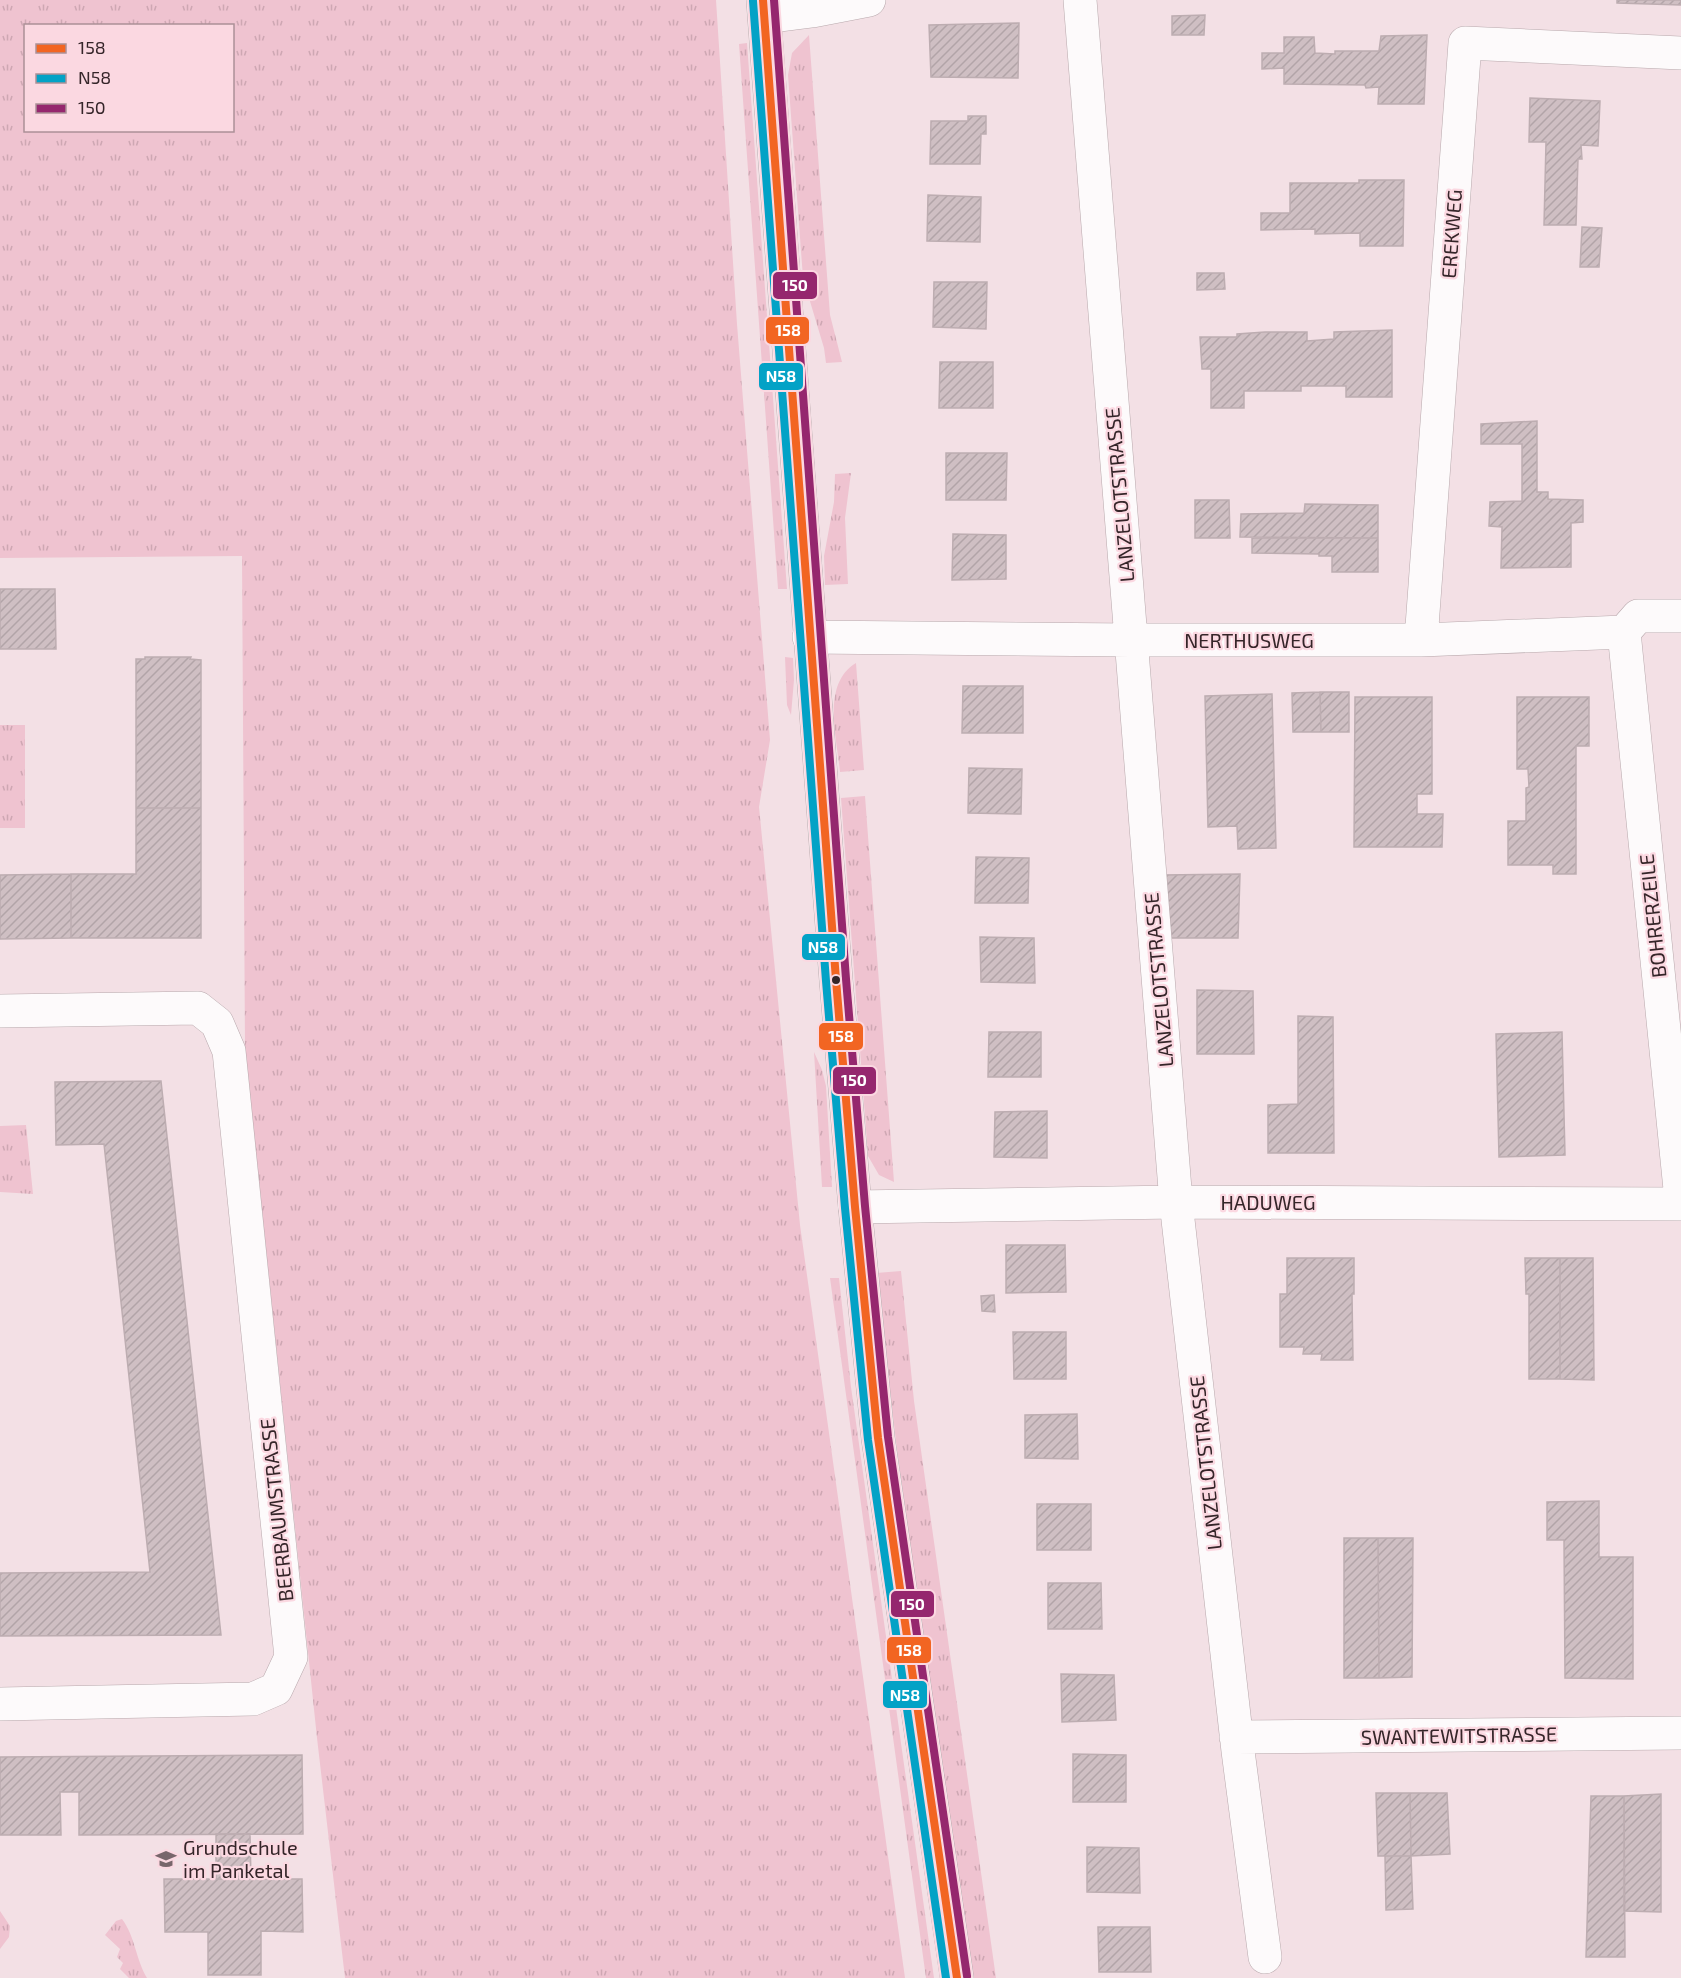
<svg xmlns="http://www.w3.org/2000/svg" width="1681" height="1978" viewBox="0 0 1681 1978" font-family="'Exo 2',sans-serif">
<style>
.grass{fill:url(#grass-tufts);fill-rule:evenodd}
.building{fill:url(#building-hatch);stroke:#bdadb1;stroke-width:1.5}
.lines{fill:none;stroke-linecap:round;stroke-linejoin:round}
.minor-casing{stroke:#b8a8ac;stroke-width:34}
.secondary-casing{stroke:#b8a8ac;stroke-width:34}
.minor{stroke:#fdfafb;stroke-width:33}
.secondary{stroke:#fdfafb;stroke-width:33}
.bus-1-casing{stroke:#fbd8e1;stroke-width:12}
.bus-2-casing{stroke:#fbd8e1;stroke-width:12}
.bus-3-casing{stroke:#fbd8e1;stroke-width:12}
.bus-1{stroke:#f26522;stroke-width:8}
.bus-2{stroke:#03a2c6;stroke-width:8}
.bus-3{stroke:#95276e;stroke-width:8}
.bus-dot{fill:#352529;stroke:#fbd8e1;stroke-width:2}
.labels{text-anchor:middle;dominant-baseline:central;stroke-width:4.5;stroke-linejoin:round;paint-order:stroke}
.street-label{font-size:20px;fill:#352529;stroke:#fbd8e1}
.poi-label{font-size:20px;fill:#352529;stroke:#fbd8e1;text-anchor:start}
.line-badge{stroke:#fbd8e1;stroke-width:2}
.badge-label{font-size:16px;text-anchor:middle;font-weight:bold;fill:#fff}
</style>
<defs>
<pattern id="grass-tufts" width="24" height="20" patternUnits="userSpaceOnUse" patternTransform="scale(1.5)"><rect width="24" height="20" fill="#efc3d0"/><path d="M3 7l-1-3M5 7V3M7 7l1-3M15 17l-1-3M17 17v-4M19 17l1-3" fill="none" stroke="#cea7b3"/></pattern>
<pattern id="building-hatch" width="6" height="6" patternUnits="userSpaceOnUse" patternTransform="scale(1.5)"><rect width="6" height="6" fill="#cfbfc3"/><path d="M-1 1l2-2M0 6l6-6M5 7l2-2" fill="none" stroke="#b2a4a8"/></pattern>
</defs>
<rect width="100%" height="100%" fill="#f3e0e5"/>
<!-- grass -->
<path class="grass" d="M 0,0 L 716,0 L 737,324 L 770,740 L 759,807 L 800,1225 L 905,1978 L 345,1978 L 317,1738 L 245,1049 L 242,556 L 0,558 ZM 26,26 L 232,26 L 232,130 L 26,130 Z
M 809,35 L 830,315 L 842,362 L 826,363 L 824,348 L 803,278 L 788,75 L 792,53 Z
M 747,43 L 787,589 L 778,589 L 739,44 Z
M 851,473 L 845,518 L 848,584 L 825,585 L 824,556 L 834,502 L 835,474 Z
M 785,657 L 793,658 L 794,680 L 791,715 L 787,705 Z
M 856,663 L 864,770 L 840,772 C 837,738 821,684 856,663 Z
M 0,725 L 25,725 L 25,828 L 0,828 Z
M 865,796 L 894,1182 L 879,1175 L 868,1156 L 841,798 Z
M 814,1052 L 822,1070 L 826,1086 L 832,1187 L 822,1187 Z
M 26,1125 L 33,1194 L 0,1192 L 0,1126 Z
M 901,1271 L 914,1401 L 996,1978 L 971,1978 L 897,1450 L 876,1273 Z
M 830,1278 L 839,1278 L 851,1387 L 934,1978 L 926,1978 Z
M 0,1911 L 10,1926 L 9,1937 L 0,1949 Z
M 122,1919 C 135,1936 136,1960 147,1978 L 129,1978 L 120,1969 L 123,1963 L 117,1957 L 120,1949 L 105,1935 L 116,1921 Z"/>
<!-- building -->
<path class="building" d="M 1617,0 L 1681,0 L 1681,5 L 1617,3 Z
M 1205,15 L 1204,35 L 1172,35 L 1172,16 Z
M 1019,23 L 1018,78 L 931,77 L 929,25 Z
M 1427,35 L 1424,104 L 1378,104 L 1379,87 L 1366,88 L 1365,85 L 1284,84 L 1284,68 L 1262,69 L 1262,53 L 1284,53 L 1284,37 L 1314,37 L 1315,53 L 1335,54 L 1335,51 L 1379,51 L 1381,36 Z
M 1530,98 L 1600,101 L 1598,146 L 1581,145 L 1582,159 L 1578,159 L 1576,225 L 1544,225 L 1546,142 L 1529,142 Z
M 968,116 L 986,116 L 986,134 L 981,134 L 980,164 L 930,164 L 931,121 L 968,121 Z
M 1359,180 L 1404,180 L 1403,246 L 1360,246 L 1360,233 L 1315,234 L 1315,229 L 1261,230 L 1261,213 L 1290,213 L 1290,183 L 1359,183 Z
M 928,195 L 981,197 L 980,242 L 927,241 Z
M 1582,227 L 1602,228 L 1599,267 L 1580,267 Z
M 1197,273 L 1224,273 L 1225,289 L 1197,290 Z
M 934,282 L 987,282 L 986,329 L 933,327 Z
M 1392,330 L 1392,397 L 1346,397 L 1346,386 L 1301,386 L 1301,391 L 1244,391 L 1244,408 L 1211,408 L 1211,369 L 1202,369 L 1200,337 L 1237,337 L 1237,334 L 1265,332 L 1307,332 L 1307,341 L 1334,339 L 1334,332 Z
M 940,362 L 993,362 L 993,408 L 939,408 Z
M 1537,421 L 1537,492 L 1548,492 L 1548,499 L 1583,500 L 1583,522 L 1571,523 L 1571,567 L 1501,568 L 1502,527 L 1489,526 L 1490,502 L 1522,501 L 1522,444 L 1481,444 L 1481,424 Z
M 946,453 L 1007,453 L 1006,500 L 946,500 Z
M 1195,500 L 1229,500 L 1230,538 L 1195,538 Z
M 1305,504 L 1378,505 L 1378,538 L 1240,537 L 1241,514 L 1304,513 Z
M 953,534 L 1006,535 L 1006,579 L 952,580 Z
M 1252,538 L 1378,538 L 1378,572 L 1332,572 L 1332,556 L 1319,556 L 1319,554 L 1252,553 Z
M 0,589 L 55,589 L 56,649 L 0,649 Z
M 145,657 L 191,657 L 190,659 L 201,660 L 201,808 L 136,808 L 136,659 L 145,659 Z
M 963,686 L 1023,686 L 1023,733 L 962,733 Z
M 1320,692 L 1321,732 L 1293,732 L 1292,693 Z
M 1320,692 L 1349,692 L 1349,732 L 1321,732 Z
M 1272,694 L 1276,848 L 1238,849 L 1237,826 L 1208,827 L 1205,696 Z
M 1355,697 L 1432,697 L 1432,794 L 1417,794 L 1417,814 L 1443,814 L 1442,847 L 1354,847 Z
M 1517,697 L 1589,697 L 1589,746 L 1576,746 L 1576,874 L 1553,874 L 1553,865 L 1508,865 L 1508,821 L 1526,821 L 1526,788 L 1529,787 L 1528,769 L 1517,769 Z
M 969,768 L 1022,769 L 1021,814 L 968,813 Z
M 136,808 L 201,808 L 201,938 L 71,938 L 71,874 L 136,874 Z
M 976,857 L 1029,858 L 1028,903 L 975,903 Z
M 71,874 L 71,938 L 0,939 L 0,875 Z
M 1240,874 L 1238,938 L 1164,938 L 1163,875 Z
M 980,937 L 1034,938 L 1035,983 L 981,982 Z
M 1197,990 L 1253,991 L 1254,1054 L 1197,1054 Z
M 1298,1016 L 1333,1017 L 1334,1153 L 1268,1153 L 1268,1105 L 1298,1104 Z
M 989,1032 L 1041,1032 L 1041,1077 L 988,1077 Z
M 1562,1032 L 1565,1155 L 1499,1157 L 1496,1034 Z
M 161,1081 L 221,1635 L 0,1636 L 0,1573 L 150,1572 L 104,1144 L 56,1145 L 55,1082 Z
M 1047,1111 L 1047,1158 L 994,1157 L 995,1112 Z
M 1006,1245 L 1065,1245 L 1066,1292 L 1006,1293 Z
M 1287,1258 L 1354,1258 L 1354,1294 L 1352,1294 L 1353,1360 L 1321,1360 L 1322,1354 L 1303,1354 L 1304,1347 L 1280,1347 L 1280,1294 L 1287,1294 Z
M 1525,1258 L 1560,1258 L 1560,1379 L 1529,1379 L 1529,1294 L 1526,1294 Z
M 1560,1258 L 1593,1258 L 1594,1380 L 1560,1379 Z
M 994,1295 L 995,1312 L 982,1311 L 981,1296 Z
M 1013,1332 L 1066,1332 L 1066,1379 L 1014,1379 Z
M 1077,1414 L 1078,1459 L 1025,1458 L 1025,1415 Z
M 1599,1501 L 1599,1557 L 1633,1557 L 1633,1679 L 1565,1678 L 1564,1540 L 1547,1540 L 1547,1502 Z
M 1037,1504 L 1091,1504 L 1091,1550 L 1037,1550 Z
M 1344,1538 L 1378,1538 L 1379,1678 L 1344,1678 Z
M 1378,1538 L 1413,1538 L 1412,1677 L 1379,1678 Z
M 1048,1583 L 1101,1583 L 1102,1629 L 1048,1629 Z
M 1061,1674 L 1114,1675 L 1116,1720 L 1062,1722 Z
M 1073,1754 L 1126,1755 L 1126,1802 L 1073,1802 Z
M 302,1755 L 303,1834 L 79,1835 L 79,1792 L 60,1792 L 61,1835 L 0,1835 L 0,1757 Z
M 1376,1793 L 1410,1793 L 1411,1856 L 1378,1856 Z
M 1410,1793 L 1447,1793 L 1450,1854 L 1411,1856 Z
M 1661,1794 L 1661,1912 L 1624,1911 L 1624,1796 Z
M 1591,1796 L 1624,1796 L 1625,1957 L 1586,1957 Z
M 216,1834 L 250,1834 L 251,1879 L 216,1879 Z
M 1087,1847 L 1139,1848 L 1140,1893 L 1087,1892 Z
M 1385,1856 L 1411,1856 L 1413,1909 L 1386,1910 Z
M 164,1879 L 302,1879 L 303,1932 L 261,1931 L 261,1975 L 208,1975 L 208,1932 L 165,1932 Z
M 1098,1927 L 1150,1927 L 1151,1972 L 1099,1972 Z"/>
<g class="lines">
<!-- minor casing -->
<g class="minor-casing">
<path id="minor" d="M 1080,0 L 1176,1202 L 1238,1751 L 1265,1957
M 765,17 L 812,11 L 869,0
M 1624,632 L 1681,1199
M 809,637 L 1131,640 L 1421,640 L 1624,632 L 1638,616 L 1681,616
M 1421,640 L 1465,43 L 1681,53
M 0,1011 L 198,1008 L 217,1023 L 229,1051 L 291,1657 L 276,1689 L 253,1699 L 0,1704
M 855,1207 L 1176,1202 L 1681,1204
M 1236,1737 L 1681,1733"/>
</g>
<!-- secondary casing -->
<g class="secondary-casing">
<path id="secondary" d="M 763,0 L 836,980 L 855,1207 L 878,1438 L 957,1978"/>
</g>
<!-- minor -->
<use href="#minor" class="minor"/>
<!-- secondary -->
<use href="#secondary" class="secondary"/>
<!-- bus-1 casing -->
<g class="bus-1-casing">
<path id="bus-1" d="M 763,0 L 836,980 L 855,1207 L 878,1438 L 957,1978"/>
</g>
<!-- bus-2 casing -->
<g class="bus-2-casing">
<path id="bus-2" d="M 753,1 L 826,981 L 845,1208 L 868,1440 L 946,1978"/>
</g>
<!-- bus-3 casing -->
<g class="bus-3-casing">
<path id="bus-3" d="M 774,0 L 846,979 L 865,1206 L 888,1437 L 967,1976"/>
</g>
<!-- bus-1 -->
<use href="#bus-1" class="bus-1"/>
<!-- bus-2 -->
<use href="#bus-2" class="bus-2"/>
<!-- bus-3 -->
<use href="#bus-3" class="bus-3"/>
</g>
<!-- icons -->
<defs>
<g id="school-bare" transform="scale(1.62)"><path d="M0-5L7-2L0 1L-7-2ZM-4 1L0 2.5L4 1V4Q0 6-4 4Z" fill="#78666b" stroke="#fbd8e1" stroke-width="2.5" paint-order="stroke"/></g>
</defs>
<g fill-rule="evenodd">
<use href="#school-bare" x="166" y="1859"/>
</g>
<!-- markers -->
<circle class="bus-dot" cx="836" cy="980" r="5"/>
<g class="labels">
<!-- street labels -->
<g class="street-label">
<text transform="translate(1451 234) rotate(-86)">EREKWEG</text>
<text transform="translate(1119 495) rotate(-95)">LANZELOTSTRASSE</text>
<text x="1249" y="640">NERTHUSWEG</text>
<text transform="translate(1652 916) rotate(-96)">BOHRERZEILE</text>
<text transform="translate(1158 980) rotate(-95)">LANZELOTSTRASSE</text>
<text x="1268" y="1202">HADUWEG</text>
<text transform="translate(1205 1463) rotate(-96)">LANZELOTSTRASSE</text>
<text transform="translate(276 1510) rotate(-96)">BEERBAUMSTRASSE</text>
<text transform="translate(1459 1735) rotate(-1)">SWANTEWITSTRASSE</text>
</g>
<!-- poi labels -->
<g class="poi-label">
<text x="183" y="1847">Grundschule<tspan x="183" dy="23">im Panketal</tspan></text>
</g>
</g>
<g class="line-badge">
<rect x="772" y="271" width="46" height="29" rx="6" fill="#95276e"/>
<rect x="765" y="316" width="45" height="29" rx="6" fill="#f26522"/>
<rect x="758" y="362" width="46" height="29" rx="6" fill="#03a2c6"/>
<rect x="801" y="933" width="45" height="28" rx="6" fill="#03a2c6"/>
<rect x="818" y="1022" width="46" height="29" rx="6" fill="#f26522"/>
<rect x="832" y="1066" width="45" height="29" rx="6" fill="#95276e"/>
<rect x="890" y="1590" width="45" height="28" rx="6" fill="#95276e"/>
<rect x="886" y="1636" width="46" height="28" rx="6" fill="#f26522"/>
<rect x="882" y="1680" width="46" height="29" rx="6" fill="#03a2c6"/>
</g>
<g class="badge-label">
<text x="795" y="291">150</text>
<text x="788" y="336">158</text>
<text x="781" y="382">N58</text>
<text x="823" y="953">N58</text>
<text x="841" y="1042">158</text>
<text x="854" y="1086">150</text>
<text x="912" y="1610">150</text>
<text x="909" y="1656">158</text>
<text x="905" y="1701">N58</text>
</g>
<!-- legend -->
<rect x="24" y="24" width="210" height="108" fill="#fbd8e1" stroke="#ac9097" stroke-width="1.5"/>
<rect x="36" y="44" width="30" height="9" fill="#f26522" stroke="#ac9097" stroke-width="1.5"/>
<text x="78" y="54" font-size="18" fill="#352529">158</text>
<rect x="36" y="74" width="30" height="9" fill="#03a2c6" stroke="#ac9097" stroke-width="1.5"/>
<text x="78" y="84" font-size="18" fill="#352529">N58</text>
<rect x="36" y="104" width="30" height="9" fill="#95276e" stroke="#ac9097" stroke-width="1.5"/>
<text x="78" y="114" font-size="18" fill="#352529">150</text>
</svg>
